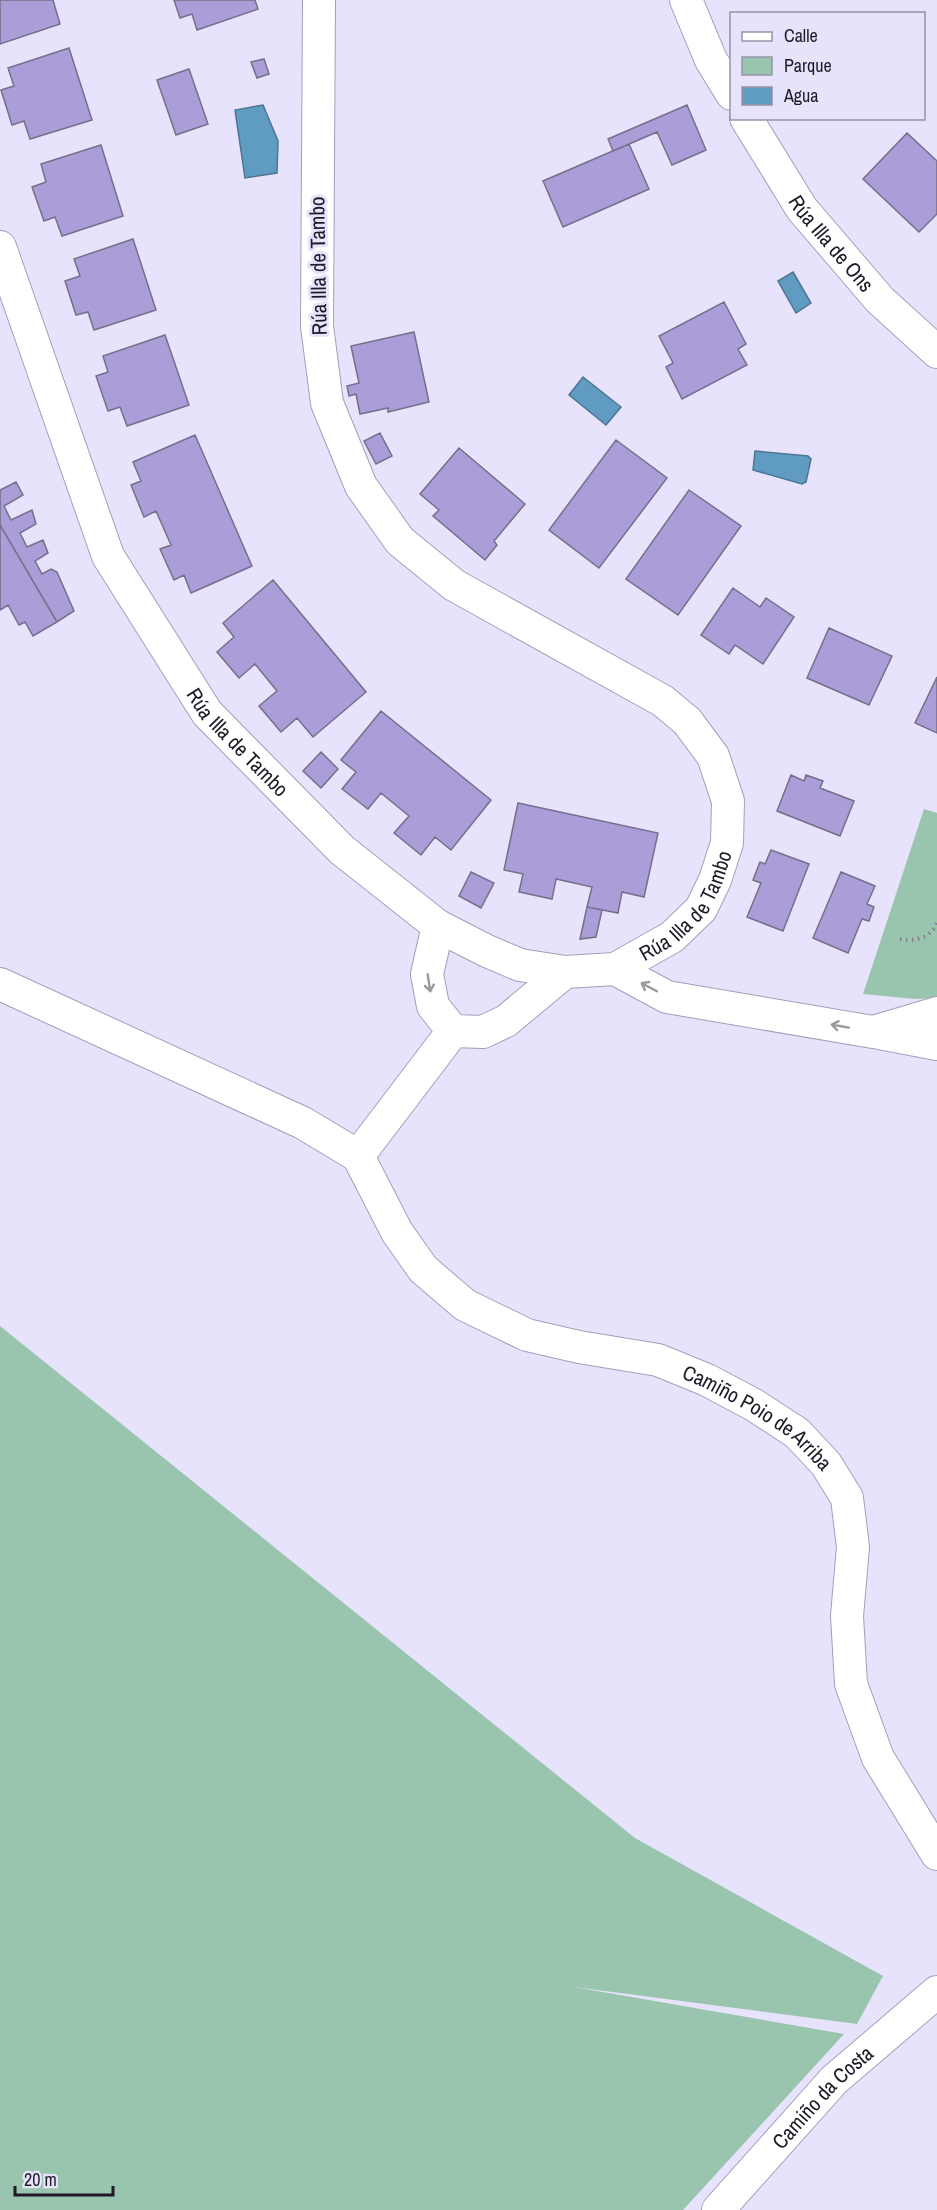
<svg xmlns="http://www.w3.org/2000/svg" width="937" height="2210" viewBox="0 0 937 2210" font-family="'Archivo Narrow',sans-serif">
<style>
.green{fill:#99c5af}
.water{fill:#609cc1;stroke:#4c7592;stroke-width:1.5}
.building{fill:#ab9dd7;stroke:#756f8b;stroke-width:1.5}
.lines{fill:none;stroke-linecap:round;stroke-linejoin:round}
.minor-casing{stroke:#a49ebc;stroke-width:34}
.path{stroke:#827e90;stroke-width:4;stroke-dasharray:1.5 4.5;stroke-linecap:butt}
.minor{stroke:#fff;stroke-width:32}
.oneway{stroke:#9a989d}
.labels{text-anchor:middle;dominant-baseline:central;stroke-width:6;stroke-linejoin:round;paint-order:stroke}
.street-label{font-size:21px;fill:#1e1b26;stroke:#e8e3fc}
</style>
<rect width="100%" height="100%" fill="#e8e3fc"/>
<!-- green -->
<path class="green" d="M 924,809 L 937,813 L 937,998 L 915,999 L 863,994 Z
M 0,1326 L 635,1838 L 883,1976 L 857,2024 L 574,1987 L 844,2034 L 683,2210 L 0,2210 Z"/>
<!-- water -->
<path class="water" d="M 263,105 L 278,141 L 277,173 L 245,178 L 235,110 Z
M 793,272 L 811,303 L 796,313 L 778,281 Z
M 583,377 L 621,407 L 606,425 L 569,395 Z
M 755,451 L 808,456 L 811,459 L 806,482 L 802,484 L 753,470 Z"/>
<!-- building -->
<path class="building" d="M 0,0 L 53,0 L 60,24 L 0,44 Z
M 174,0 L 255,0 L 258,9 L 197,30 L 192,14 L 180,18 Z
M 69,48 L 92,120 L 30,139 L 24,121 L 12,125 L 1,90 L 14,86 L 8,68 Z
M 264,59 L 269,74 L 257,78 L 251,62 Z
M 189,69 L 208,124 L 176,135 L 157,80 Z
M 687,105 L 706,150 L 672,165 L 657,132 L 613,151 L 608,139 Z
M 907,133 L 937,161 L 937,214 L 919,232 L 863,179 Z
M 629,144 L 649,189 L 563,227 L 543,181 Z
M 101,145 L 123,216 L 62,236 L 55,217 L 44,221 L 32,187 L 46,182 L 41,164 Z
M 133,239 L 156,310 L 94,330 L 88,312 L 76,315 L 65,281 L 80,276 L 74,259 Z
M 724,302 L 746,344 L 738,349 L 747,365 L 682,399 L 666,367 L 673,363 L 659,336 Z
M 414,332 L 429,402 L 388,412 L 388,408 L 360,414 L 356,394 L 349,396 L 347,386 L 359,383 L 351,346 Z
M 165,335 L 189,405 L 127,426 L 120,407 L 108,411 L 96,376 L 108,372 L 103,356 Z
M 380,433 L 392,456 L 376,464 L 364,441 Z
M 195,435 L 252,566 L 191,593 L 184,575 L 174,580 L 160,549 L 171,545 L 156,511 L 144,517 L 131,485 L 141,481 L 133,462 Z
M 616,440 L 667,478 L 599,568 L 549,530 Z
M 459,448 L 525,504 L 494,541 L 497,545 L 485,560 L 433,516 L 439,510 L 420,494 Z
M 16,482 L 23,495 L 4,506 L 11,520 L 32,510 L 36,524 L 20,533 L 27,547 L 43,540 L 48,553 L 35,561 L 42,574 L 51,569 L 57,572 L 74,611 L 57,622 L 0,525 L 0,490 Z
M 689,490 L 741,526 L 678,615 L 626,579 Z
M 0,525 L 57,622 L 33,636 L 25,622 L 19,625 L 8,605 L 0,610 Z
M 273,580 L 366,692 L 313,737 L 297,718 L 281,732 L 259,706 L 277,691 L 255,664 L 239,678 L 217,652 L 234,637 L 223,623 Z
M 733,588 L 760,607 L 766,598 L 794,617 L 763,664 L 735,645 L 729,654 L 701,635 Z
M 829,628 L 892,656 L 869,705 L 807,678 Z
M 937,677 L 937,733 L 915,723 Z
M 381,711 L 491,800 L 451,850 L 435,837 L 421,855 L 394,833 L 409,816 L 381,793 L 368,809 L 342,789 L 356,772 L 341,760 Z
M 321,752 L 338,769 L 321,788 L 303,771 Z
M 791,775 L 804,781 L 806,775 L 823,781 L 820,788 L 854,801 L 840,836 L 777,811 Z
M 518,803 L 658,833 L 644,897 L 622,892 L 618,913 L 587,907 L 592,887 L 556,879 L 552,899 L 519,892 L 523,874 L 504,870 Z
M 771,850 L 809,864 L 783,931 L 747,917 L 761,883 L 753,880 L 760,862 L 765,864 Z
M 471,872 L 494,883 L 481,908 L 459,896 Z
M 841,872 L 875,886 L 867,904 L 874,907 L 869,921 L 862,919 L 848,953 L 813,938 Z
M 587,907 L 602,910 L 596,937 L 580,939 Z"/>
<g class="lines">
<!-- minor casing -->
<g class="minor-casing">
<g id="minor">
<path d="M 686,0 L 711,60 L 732,94"/>
<path id="s1" d="M 746,118 L 802,209 L 880,300 L 937,352"/>
<path id="s2" d="M 0,247 L 108,556 L 207,713 L 342,850 L 438,926 L 487,951 L 520,965 L 565,972 L 615,969 L 672,937 L 701,909 L 715,880 L 727,843 L 728,801 L 713,756 L 687,721 L 663,701 L 454,585 L 400,541 L 361,486 L 327,403 L 317,326 L 319,0"/>
<path d="M 438,926 L 427,974 L 433,1006 L 453,1031 L 483,1032 L 506,1021 L 565,972"/>
<path d="M 615,969 L 667,997 L 873,1032 L 937,1013"/>
<path d="M 0,984 L 303,1123 L 358,1156"/>
<path d="M 879,1033 L 937,1044"/>
<path id="s3" d="M 358,1156 L 397,1232 L 423,1269 L 465,1305 L 527,1335 L 579,1347 L 658,1360 L 707,1380 L 754,1405 L 797,1433 L 826,1464 L 847,1498 L 853,1547 L 847,1616 L 851,1684 L 878,1758 L 937,1854"/>
<path d="M 358,1156 L 453,1031"/>
<path id="s4" d="M 718,2210 L 834,2080 L 937,1992"/>
</g>
</g>
<!-- path -->
<path class="path" d="M 900,939 C 916,942 931,937 937,923"/>
<!-- minor -->
<use href="#minor" class="minor"/>
</g>
<!-- one-way arrows -->
<defs><path id="oneway-shaft" d="M-6 0H5M1.5-3L5.5 0L1.5 3" fill="none" stroke-width="1.6" stroke-linecap="round" stroke-linejoin="round" transform="scale(1.5)"/></defs>
<g class="oneway">
<use href="#oneway-shaft" transform="translate(429 983) rotate(81)"/>
<use href="#oneway-shaft" transform="translate(649 987) rotate(-152)"/>
<use href="#oneway-shaft" transform="translate(840 1026) rotate(-170)"/>
</g>
<g class="labels">
<!-- street labels -->
<g class="street-label">
<text stroke="none"><textPath href="#s1" startOffset="152">Rúa Illa de Ons</textPath></text>
<text transform="translate(318 266) rotate(-91)">Rúa Illa de Tambo</text>
<text stroke="none"><textPath href="#s2" startOffset="555">Rúa Illa de Tambo</textPath></text>
<text stroke="none"><textPath href="#s2" startOffset="1113">Rúa Illa de Tambo</textPath></text>
<text stroke="none"><textPath href="#s3" startOffset="504">Camiño Poio de Arriba</textPath></text>
<text stroke="none"><textPath href="#s4" startOffset="154">Camiño da Costa</textPath></text>
</g>
</g>
<!-- legend -->
<rect x="730" y="12" width="195" height="108" fill="#e8e3fc" stroke="#9793a6" stroke-width="1.5"/>
<rect x="742" y="32" width="30" height="9" fill="#ffffff" stroke="#9793a6" stroke-width="1.5"/>
<text x="784" y="42" font-size="18" fill="#1e1b26">Calle</text>
<rect x="742" y="57" width="30" height="18" fill="#99c5af" stroke="#9793a6" stroke-width="1.5"/>
<text x="784" y="72" font-size="18" fill="#1e1b26">Parque</text>
<rect x="742" y="87" width="30" height="18" fill="#609cc1" stroke="#9793a6" stroke-width="1.5"/>
<text x="784" y="102" font-size="18" fill="#1e1b26">Agua</text>
<!-- scale -->
<path d="M15 2186v9h98v-9" fill="none" stroke="#1e1b26" stroke-width="3"/>
<text x="24" y="2186" font-size="18" fill="#1e1b26" stroke="#e8e3fc" stroke-width="4.5" paint-order="stroke">20 m</text>
</svg>
